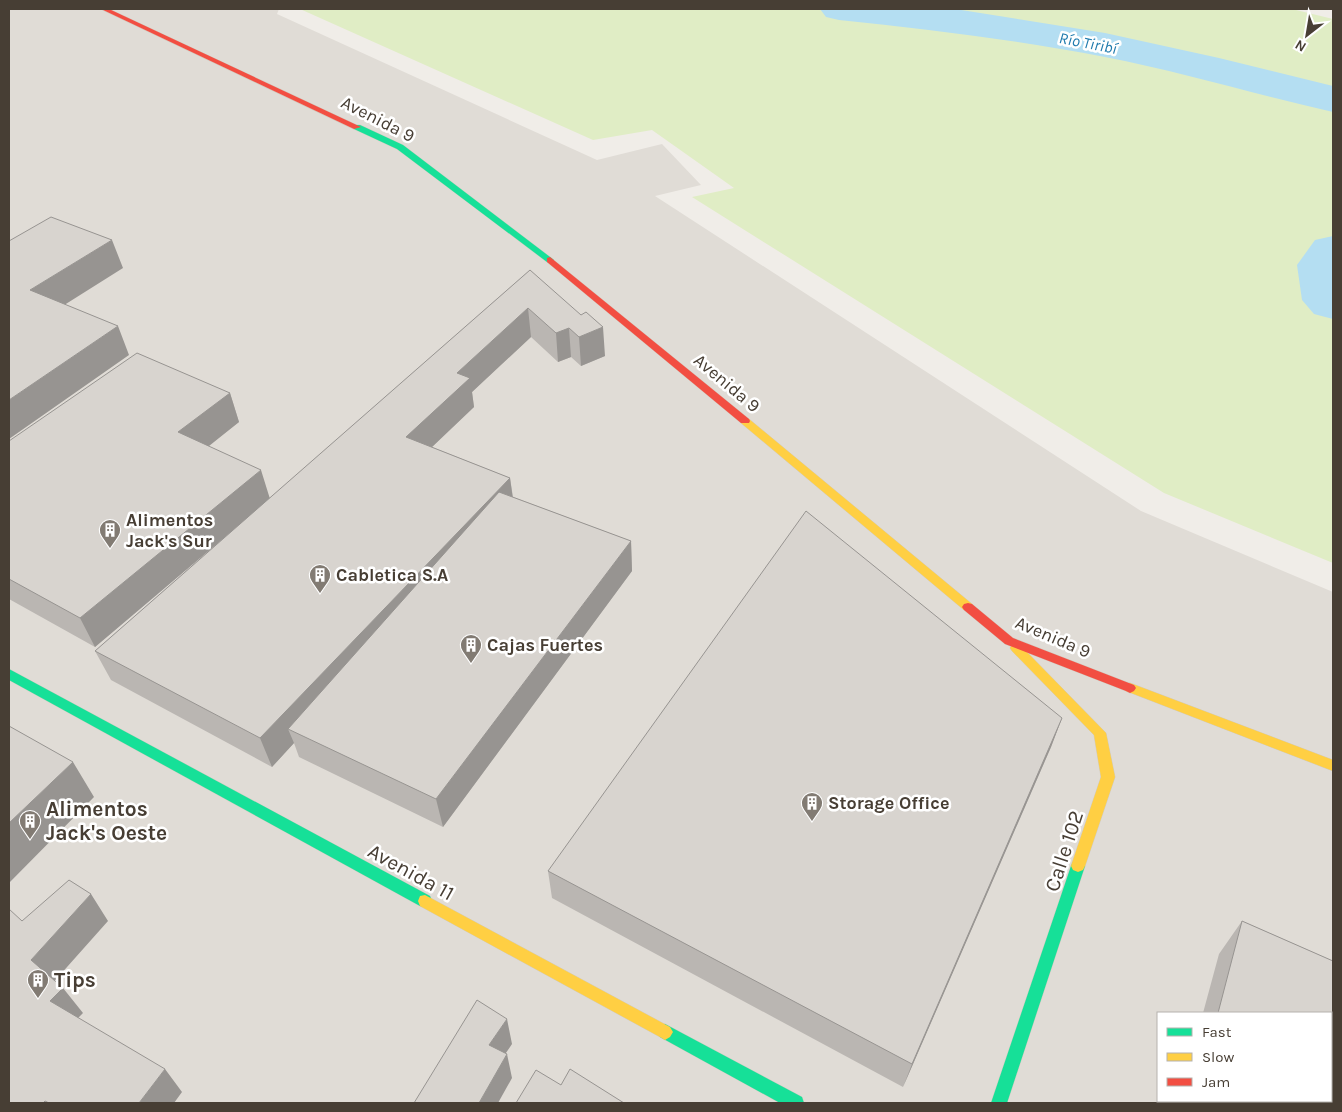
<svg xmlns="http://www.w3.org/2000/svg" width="1342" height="1112" viewBox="0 0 1342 1112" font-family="Karla,sans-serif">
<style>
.industrial{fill:#e0dcd6;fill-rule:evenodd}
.green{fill:#e0edc5}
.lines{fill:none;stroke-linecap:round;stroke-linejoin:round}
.river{fill:#b4def2;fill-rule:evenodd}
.fast-casing{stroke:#d2ccc0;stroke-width:1}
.slow-casing{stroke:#d2ccc0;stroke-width:1}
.jam-casing{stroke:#d2ccc0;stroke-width:1}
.fast{fill:#16e098;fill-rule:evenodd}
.slow{fill:#ffcf43;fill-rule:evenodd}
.jam{fill:#f24e42;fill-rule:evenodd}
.wall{fill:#bab6b2}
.shaded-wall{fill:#979491}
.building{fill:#d8d4cf;stroke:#979491}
.labels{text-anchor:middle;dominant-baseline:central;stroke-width:5;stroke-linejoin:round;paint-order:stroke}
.far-water-label{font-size:16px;font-style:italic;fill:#207bad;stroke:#fff}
.street-label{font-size:18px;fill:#473e34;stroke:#fff}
.poi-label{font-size:18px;font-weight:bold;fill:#473e34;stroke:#fff;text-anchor:start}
.near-poi-label{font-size:21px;font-weight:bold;fill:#473e34;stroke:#fff;text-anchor:start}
.near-street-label{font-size:21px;fill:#473e34;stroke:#fff}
</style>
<rect width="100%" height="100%" fill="#f0ede8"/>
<!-- industrial -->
<path class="industrial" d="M 9,9 L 279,9 L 277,14 L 597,160 L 662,144 L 701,185 L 655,196 L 1141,511 L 1333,592 L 1333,1103 L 9,1103 ZM 1158,1013 L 1331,1013 L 1331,1101 L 1158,1101 Z"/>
<!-- green -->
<path class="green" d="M 300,9 L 1292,9 L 1333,19 L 1333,563 L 1164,493 L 692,197 L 734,188 L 652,130 L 593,140 Z"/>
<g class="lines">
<!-- river -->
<path class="river" d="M 820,9 L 955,9 L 1105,33 L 1219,58 L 1333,86 L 1333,112 C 1257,95 1182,72 1105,57 C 1017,40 928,29 839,20 L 826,17 Z
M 1333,236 L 1333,319 L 1314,314 L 1302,300 L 1297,265 L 1315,240 Z"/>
<!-- fast casing -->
<g class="fast-casing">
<path id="fast" d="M 354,125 L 360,125 L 403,145 L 554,260 L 550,263 L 547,262 L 397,149 L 354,129 Z
M 9,669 L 430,896 L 432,901 L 430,906 L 425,907 L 420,906 L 9,680 Z
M 1078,860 L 1083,862 L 1085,866 L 1007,1103 L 991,1103 L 1071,866 L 1073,862 Z
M 665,1024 L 802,1097 L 804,1103 L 780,1103 L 660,1037 L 657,1032 L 660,1027 Z"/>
</g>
<!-- slow casing -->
<g class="slow-casing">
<path id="slow" d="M 745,418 L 749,419 L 972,604 L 974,607 L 972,610 L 964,610 L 741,423 L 740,421 L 741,419 Z
M 1016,643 L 1020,645 L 1106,733 L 1115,777 L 1085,866 L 1083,870 L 1078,872 L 1073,870 L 1071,866 L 1101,777 L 1094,735 L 1012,651 L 1010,648 L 1012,645 Z
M 1130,683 L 1333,760 L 1333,771 L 1126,691 L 1124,688 L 1126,685 Z
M 425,895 L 670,1027 L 673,1032 L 670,1037 L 665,1040 L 660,1037 L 420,906 L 418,901 L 420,896 Z"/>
</g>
<!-- jam casing -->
<g class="jam-casing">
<path id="jam" d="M 101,9 L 109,9 L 361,127 L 354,129 Z
M 550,257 L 749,419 L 750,421 L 749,423 L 741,423 L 547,262 L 547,258 Z
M 968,603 L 972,604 L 1013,638 L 1134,685 L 1136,688 L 1134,691 L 1130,693 L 1126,691 L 1005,644 L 964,610 L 962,607 L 964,604 Z"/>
</g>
<!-- fast -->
<use href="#fast" class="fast"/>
<!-- slow -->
<use href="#slow" class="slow"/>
<!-- jam -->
<use href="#jam" class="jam"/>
</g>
<!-- wall -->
<path class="wall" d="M 530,270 L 605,356 L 581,366 L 571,357 L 558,362 L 531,337 L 472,392 L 474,407 L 432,447 L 510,478 L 513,497 L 631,541 L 632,571 L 443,827 L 299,757 L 294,743 L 272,767 L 111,680 L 95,651 L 220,541 L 95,647 L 9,599 L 9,441 L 230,393 L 239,422 L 208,446 L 270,498 Z
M 1062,718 L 1051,747 L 903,1087 L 552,898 L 548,871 Z
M 1242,921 L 1333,961 L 1333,1103 L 1179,1103 L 1180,1101 L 1331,1101 L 1331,1013 L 1203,1013 L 1219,954 Z"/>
<!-- shaded-wall -->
<path class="shaded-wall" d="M 112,240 L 123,268 L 42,319 L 30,290 Z
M 528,308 L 531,337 L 472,392 L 474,407 L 412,466 L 406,437 L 457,373 Z
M 118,326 L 129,355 L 9,439 L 9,400 Z
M 603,327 L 605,356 L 581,366 L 579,337 Z
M 569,328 L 571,357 L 558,362 L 556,333 Z
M 230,393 L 239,422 L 189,462 L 178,432 Z
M 261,470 L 270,499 L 95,647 L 80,618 Z
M 510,478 L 514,507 L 288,729 L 294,743 L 272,767 L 260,738 Z
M 631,541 L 632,571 L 443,827 L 436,799 Z
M 1062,718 L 1051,747 L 903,1087 L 912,1064 Z
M 73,762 L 94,797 L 9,883 L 9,823 Z
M 91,894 L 108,921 L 51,985 L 31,960 Z
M 63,988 L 83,1013 L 70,1026 L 50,1001 Z
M 507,1019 L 512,1044 L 495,1069 L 489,1045 Z
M 507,1054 L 512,1078 L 498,1103 L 479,1103 Z
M 165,1069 L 182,1092 L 174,1103 L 139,1103 Z"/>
<!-- building -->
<path class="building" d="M 51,217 L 112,240 L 30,290 L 118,326 L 9,400 L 9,241 Z
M 530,270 L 581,315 L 586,312 L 603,327 L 579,337 L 569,328 L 556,333 L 528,308 L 457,373 L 470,378 L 406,437 L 510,478 L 260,738 L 95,651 Z
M 137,353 L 230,393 L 178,432 L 261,470 L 80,618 L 9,579 L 9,441 Z
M 499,492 L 631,541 L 436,799 L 288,729 Z
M 806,511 L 1062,718 L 912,1064 L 548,871 Z
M 9,726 L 73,762 L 9,823 Z
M 69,880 L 91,894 L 31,960 L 63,988 L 50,1001 L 165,1069 L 139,1103 L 49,1103 L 45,1101 L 43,1103 L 9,1103 L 9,909 L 22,921 Z
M 1242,921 L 1333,961 L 1333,1103 L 1194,1103 L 1195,1101 L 1331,1101 L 1331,1013 L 1218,1013 Z
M 477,1000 L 507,1019 L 489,1045 L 507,1054 L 479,1103 L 414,1103 Z
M 570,1069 L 624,1103 L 516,1103 L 536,1070 L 561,1085 Z"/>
<!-- icons -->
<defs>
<g id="building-pin" transform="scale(1.125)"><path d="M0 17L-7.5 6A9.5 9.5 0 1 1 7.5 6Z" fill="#827b73" stroke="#fff"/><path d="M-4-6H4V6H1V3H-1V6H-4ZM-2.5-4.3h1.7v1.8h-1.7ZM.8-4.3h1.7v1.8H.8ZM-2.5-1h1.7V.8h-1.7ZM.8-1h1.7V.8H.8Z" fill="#fff"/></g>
</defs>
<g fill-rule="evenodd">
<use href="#building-pin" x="110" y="530"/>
<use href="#building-pin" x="320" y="575"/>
<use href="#building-pin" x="471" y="645"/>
<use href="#building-pin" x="812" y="803"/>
<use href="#building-pin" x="30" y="821"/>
<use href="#building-pin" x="38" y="980"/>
</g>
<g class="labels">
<!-- far-water labels -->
<g class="far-water-label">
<text transform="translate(1088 43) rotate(11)">Río Tiribí</text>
</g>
<!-- street labels -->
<g class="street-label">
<text transform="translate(378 119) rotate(27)">Avenida 9</text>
<text transform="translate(727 383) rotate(40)">Avenida 9</text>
<text transform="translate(1053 637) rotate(23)">Avenida 9</text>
</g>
<!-- poi labels -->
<g class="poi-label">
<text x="126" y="520">Alimentos<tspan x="126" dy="21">Jack's Sur</tspan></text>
<text x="336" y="575">Cabletica S.A</text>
<text x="487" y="645">Cajas Fuertes</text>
<text x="828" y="803">Storage Office</text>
</g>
<!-- near-poi labels -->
<g class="near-poi-label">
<text x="46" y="809">Alimentos<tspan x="46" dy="24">Jack's Oeste</tspan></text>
<text x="54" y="980">Tips</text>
</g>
<!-- near-street labels -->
<g class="near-street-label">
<text transform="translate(1064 851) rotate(-72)">Calle 102</text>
<text transform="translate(411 872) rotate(29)">Avenida 11</text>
</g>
</g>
<!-- border -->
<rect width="1342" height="1112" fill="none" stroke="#473e34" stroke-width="20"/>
<!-- legend -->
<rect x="1157" y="1012" width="175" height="90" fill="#ffffff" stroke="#b5b2ae"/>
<rect x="1167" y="1028" width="25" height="8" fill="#16e098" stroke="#b5b2ae"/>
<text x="1202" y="1037" font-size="15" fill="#473e34">Fast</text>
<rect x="1167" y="1053" width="25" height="8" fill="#ffcf43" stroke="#b5b2ae"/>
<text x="1202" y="1062" font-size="15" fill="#473e34">Slow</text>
<rect x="1167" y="1078" width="25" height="8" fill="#f24e42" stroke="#b5b2ae"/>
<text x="1202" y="1087" font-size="15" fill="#473e34">Jam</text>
<!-- north arrow -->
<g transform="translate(1307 35) rotate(211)" stroke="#ffffff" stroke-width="4" paint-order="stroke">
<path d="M0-4L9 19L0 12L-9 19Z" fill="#473e34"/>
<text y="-8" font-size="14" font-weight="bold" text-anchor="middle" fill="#473e34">N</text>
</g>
</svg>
